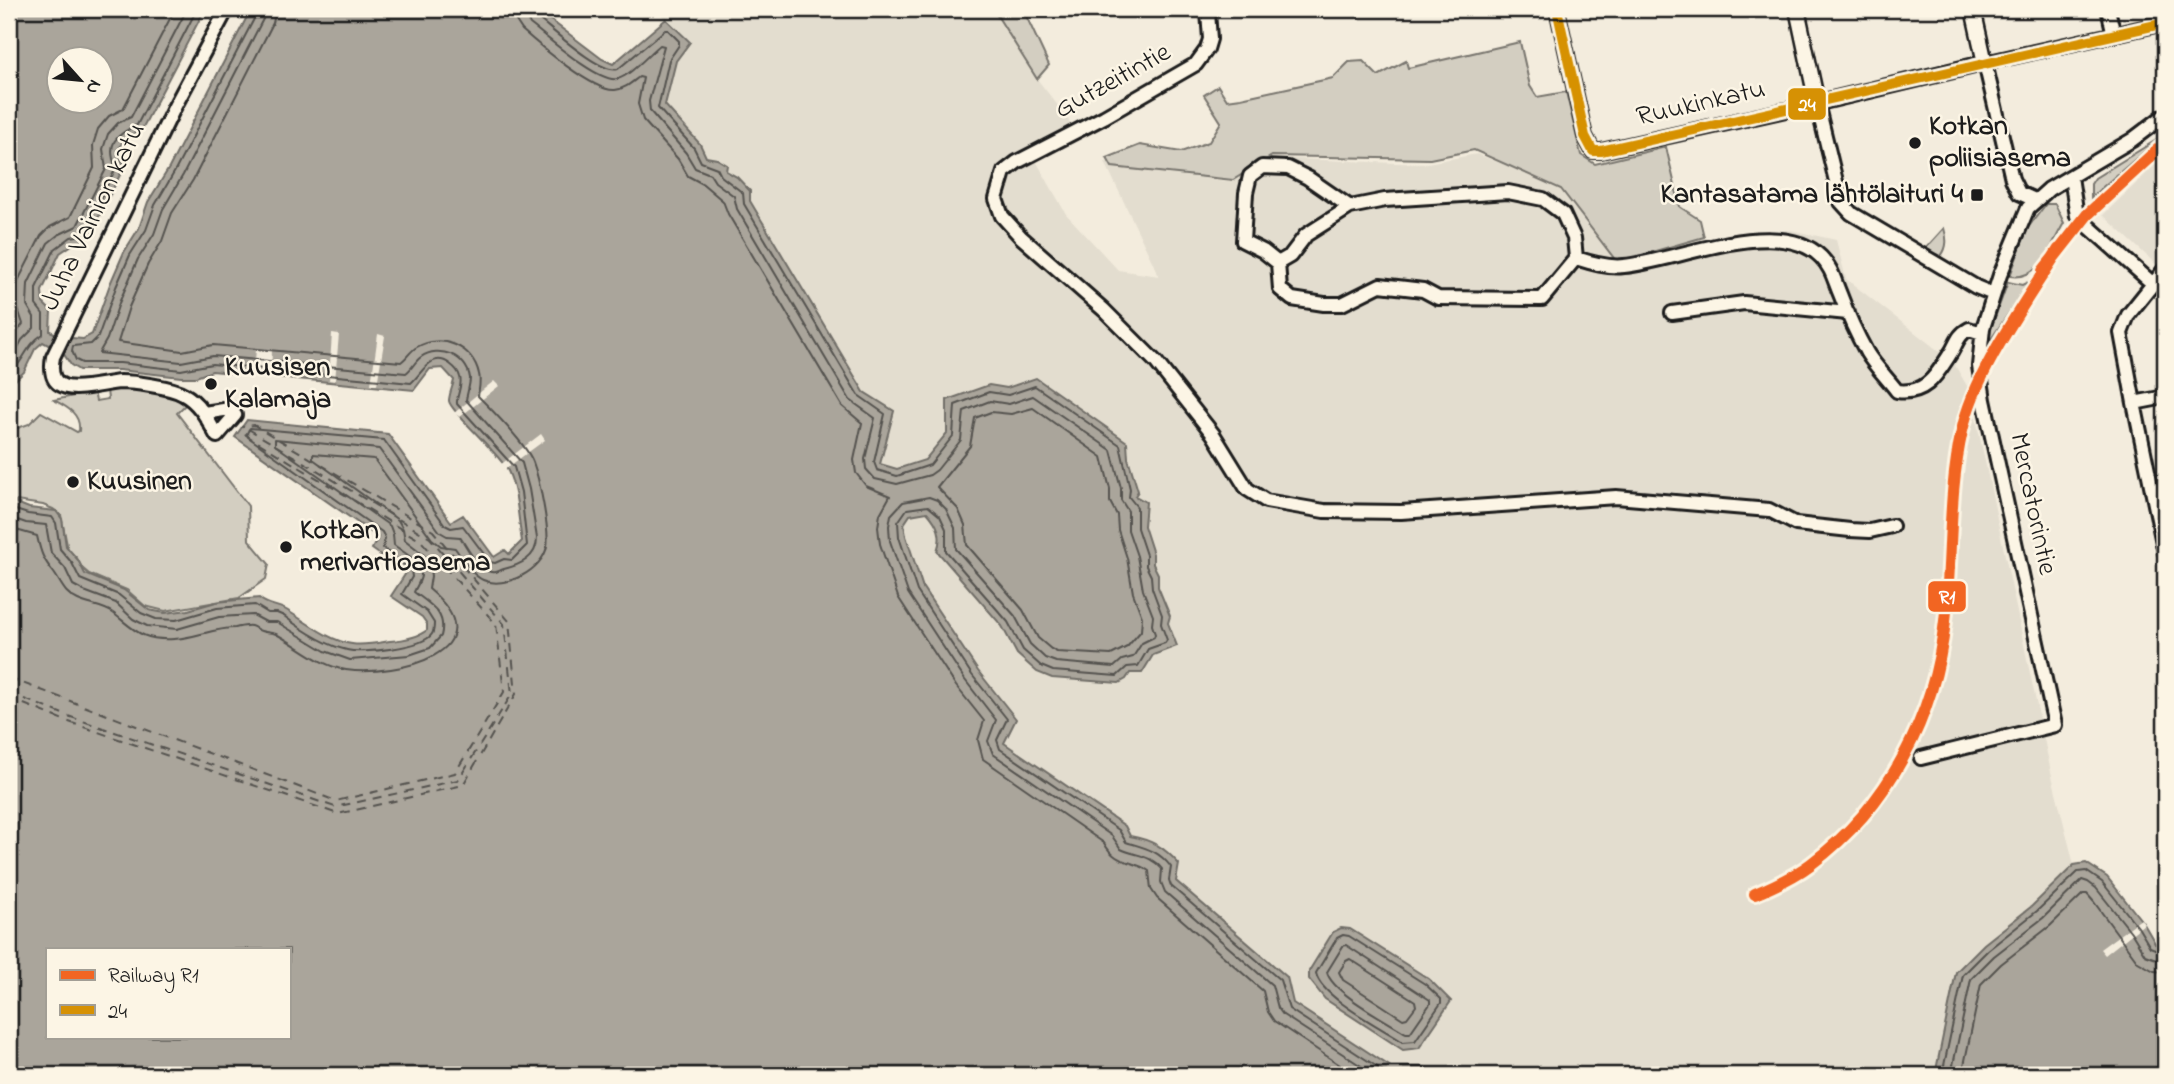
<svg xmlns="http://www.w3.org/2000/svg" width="2174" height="1084" viewBox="0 0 2174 1084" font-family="'Indie Flower',sans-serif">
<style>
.built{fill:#e3ddcf}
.green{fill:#d3cec1;stroke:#78756e;stroke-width:2}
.water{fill:#aaa59b;stroke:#716e68;stroke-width:2;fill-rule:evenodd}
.pier{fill:#f3ecdd}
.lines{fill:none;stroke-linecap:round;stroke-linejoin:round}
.shore{stroke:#55534f;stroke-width:2}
.ferry{stroke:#55534f;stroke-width:2;stroke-dasharray:9 7;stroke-linecap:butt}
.minor-casing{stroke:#1c1c1c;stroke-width:18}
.major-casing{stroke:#1c1c1c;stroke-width:19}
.minor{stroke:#fcf5e5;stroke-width:12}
.major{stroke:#fcf5e5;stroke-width:14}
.bus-1-casing{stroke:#fcf5e5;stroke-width:16}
.bus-1{stroke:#d69104;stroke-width:10}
.rail-1-casing{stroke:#fcf5e5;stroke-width:18}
.rail-1{stroke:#f26522;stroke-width:12}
.poi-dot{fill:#1c1c1c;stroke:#fcf5e5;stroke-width:2.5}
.labels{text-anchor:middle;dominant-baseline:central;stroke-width:5;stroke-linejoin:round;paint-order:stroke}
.street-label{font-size:28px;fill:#1c1c1c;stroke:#fcf5e5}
.poi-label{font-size:28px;font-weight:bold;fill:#1c1c1c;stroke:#fcf5e5;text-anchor:start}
.line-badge{stroke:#fcf5e5;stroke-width:2.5}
.badge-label{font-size:19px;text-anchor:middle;font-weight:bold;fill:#fff}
</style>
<rect width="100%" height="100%" fill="#f3ecdd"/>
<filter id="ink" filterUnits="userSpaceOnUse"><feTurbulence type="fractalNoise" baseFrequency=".0143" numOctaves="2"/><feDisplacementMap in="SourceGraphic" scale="14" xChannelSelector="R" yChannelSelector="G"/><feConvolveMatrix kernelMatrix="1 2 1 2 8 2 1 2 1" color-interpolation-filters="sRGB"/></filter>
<g filter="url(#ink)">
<!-- built -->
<path class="built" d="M 655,9 L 1008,9 L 1029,69 L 1067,117 L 1076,138 L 1035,159 L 1066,214 L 1118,270 L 1159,276 L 1105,162 L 1210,170 L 1216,180 L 1230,181 L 1256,163 L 1274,158 L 1422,164 L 1477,154 L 1567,189 L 1568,199 L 1619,252 L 1635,258 L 1688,244 L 1751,233 L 1790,230 L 1836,240 L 1846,279 L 1953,362 L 1970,391 L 2051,772 L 2074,865 L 2032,906 L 1984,944 L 1956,972 L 1935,1075 L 1439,1075 L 1424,1067 L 1391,1067 L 1293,1003 L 1287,977 L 1176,881 L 1150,840 L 1130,836 L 1125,826 L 1003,743 L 1016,719 L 978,671 L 923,588 L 905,536 L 907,532 L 904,524 L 910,515 L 927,512 L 934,520 L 939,532 L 941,543 L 937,552 L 1002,626 L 1017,654 L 1135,674 L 1147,665 L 1153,655 L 1177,646 L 1168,623 L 1170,616 L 1158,587 L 1158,574 L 1153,564 L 1153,554 L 1144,526 L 1146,502 L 1135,496 L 1138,491 L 1128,458 L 1127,442 L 1036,378 L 1007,388 L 989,385 L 925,460 L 897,469 L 880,464 L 894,411 L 864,392 L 750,200 L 750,190 L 726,171 L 717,159 L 706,157 L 700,144 L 665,105 L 676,61 L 689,42 Z
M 2165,156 L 2165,264 L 2161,269 L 2103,215 Z"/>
<!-- green -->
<path class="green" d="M 993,9 L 1023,9 L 1049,65 L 1037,79 Z
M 1520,42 L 1530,86 L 1537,97 L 1566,92 L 1581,155 L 1595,164 L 1666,147 L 1680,207 L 1700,220 L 1704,237 L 1617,262 L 1561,189 L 1474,150 L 1430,159 L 1272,156 L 1233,180 L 1112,167 L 1107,158 L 1140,145 L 1181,152 L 1209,142 L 1221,122 L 1204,95 L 1218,86 L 1227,100 L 1241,98 L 1333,78 L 1349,62 L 1363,61 L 1378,76 L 1406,61 L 1408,68 Z
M 2161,137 L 2091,197 L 2091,184 L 2095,178 Z
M 2046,204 L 2055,204 L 2064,223 C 2051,245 2039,281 2010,276 L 2027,229 Z
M 1944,228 C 1947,238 1948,247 1941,256 L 1924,250 Z
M 2030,281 L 1989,342 L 1991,328 L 2008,282 L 2022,285 Z
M 124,386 L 173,394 L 185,405 L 177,413 L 248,506 L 249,540 L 269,564 L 266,579 L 239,598 L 165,611 L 145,606 L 127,590 L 89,574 L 82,568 L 77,558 L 68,550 L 61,515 L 53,509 L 43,505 L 9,500 L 9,424 L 18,428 L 29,424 L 41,412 L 77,432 L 79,431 C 81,414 67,407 54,400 L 94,392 L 96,401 L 108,399 L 107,390 Z"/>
<!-- water -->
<path class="water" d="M 9,9 L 205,9 L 141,131 C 126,136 119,140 119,157 L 125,165 L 85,244 L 75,243 L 60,253 L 42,291 L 43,303 L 51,311 L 50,331 L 70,340 L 72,338 L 83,339 L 92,334 L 110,284 L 124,252 L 139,228 L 148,202 L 169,168 L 251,9 L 536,9 L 602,59 L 613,64 L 666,19 L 690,42 L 676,61 L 665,105 L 700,144 L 706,157 L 717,159 L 727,165 L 726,171 L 737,177 L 750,191 L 750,201 L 864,392 L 894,411 L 880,464 L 897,469 L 925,460 L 947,433 L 947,400 L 989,385 L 1007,388 L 1036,378 L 1127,442 L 1128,458 L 1138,491 L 1135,496 L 1146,502 L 1144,526 L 1153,554 L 1153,564 L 1158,574 L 1158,587 L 1170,616 L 1168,623 L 1177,646 L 1153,655 L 1142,673 L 1130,673 L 1126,679 L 1119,683 L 1052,678 L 1037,672 L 1017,654 L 1002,626 L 937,551 C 943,536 938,524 927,512 L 910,515 L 904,524 L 906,536 L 923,588 L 978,671 L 1016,719 L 1004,743 L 1125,826 L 1130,836 C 1152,840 1164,847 1179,864 L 1176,881 L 1287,977 L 1293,1003 L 1391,1067 L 1424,1067 L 1439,1075 L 9,1075 L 9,500 L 29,508 L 56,511 L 62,519 L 66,546 L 78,560 L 85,574 L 124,590 L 149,610 L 165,613 L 188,610 L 216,602 L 259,598 C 269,607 277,604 288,611 C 306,622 330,641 352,644 C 364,646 378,643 390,641 C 403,640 417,638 427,630 L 427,624 L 422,617 L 391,596 L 406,573 L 372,549 L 378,537 L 235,437 L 247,420 L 388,434 L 451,522 L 463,515 L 494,557 L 505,550 L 509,554 L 522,541 C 518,519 518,492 508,471 C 501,455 450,411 449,401 C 449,394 453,386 454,380 L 443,368 L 430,369 L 414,390 L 212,371 L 196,377 L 181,377 L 119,370 L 79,370 L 71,365 L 63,353 L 43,342 L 35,349 L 24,372 L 9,386 ZM 60,60 L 102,60 L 102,102 L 60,102 ZM 47,949 L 289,949 L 289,1037 L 47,1037 Z
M 2086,863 L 2107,877 L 2144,924 L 2155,943 L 2165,948 L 2165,1075 L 1935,1075 L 1956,972 L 1984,944 L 2032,906 L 2074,865 Z
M 1341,928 L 1350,929 L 1429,979 L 1451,1001 L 1419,1048 L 1403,1050 L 1325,999 L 1309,979 L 1309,971 L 1333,932 Z"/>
<!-- pier -->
<path class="pier" d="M 332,333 L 339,334 L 335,381 L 329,380 Z
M 378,334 L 385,336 L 377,385 L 371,384 Z
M 256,350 L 272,351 L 271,372 L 254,370 Z
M 494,381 L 499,386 L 460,417 L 454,413 Z
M 541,434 L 545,440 L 504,470 L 500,465 Z
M 2141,919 L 2144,924 L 2105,955 L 2100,949 Z"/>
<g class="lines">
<!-- shore -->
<path class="shore" d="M 514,9 L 516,21 L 522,30 C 539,45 594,92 615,90 C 625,89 631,83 639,77 L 643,78 L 638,104 L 643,120 L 678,159 L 688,176 L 703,184 L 723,201 L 728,214 L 842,406 L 862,423 L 854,460 L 856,473 L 866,486 L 890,496 L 880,514 L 878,527 L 880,544 L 898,597 L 956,686 L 984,721 L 978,740 L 983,759 L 1104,843 C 1117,866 1130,858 1149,871 L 1151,889 L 1157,898 L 1263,991 L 1268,1012 L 1274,1021 L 1355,1075
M 524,9 L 525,17 L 530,24 C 546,36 598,83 617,79 C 629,77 649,54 660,45 L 664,46 L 649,101 L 650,111 L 686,153 L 695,168 L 710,174 L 715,182 L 734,196 L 737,209 L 850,400 L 875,418 L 865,459 L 866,469 L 875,479 L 897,484 L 930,475 L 937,470 L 961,440 L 964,411 L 990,401 L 1009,404 L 1033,396 L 1111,450 L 1121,488 L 1121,500 L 1128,511 L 1128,530 L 1137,556 L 1143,590 L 1153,616 L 1152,625 L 1155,634 L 1154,637 L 1142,643 L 1133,657 L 1122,660 L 1114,667 L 1056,662 L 1045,658 L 1030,644 L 1015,616 L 956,549 L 955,528 L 946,509 L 937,500 L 929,497 L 903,502 L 891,515 L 889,526 L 890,541 L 908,593 L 965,680 L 996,720 L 988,741 L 993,754 L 1112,836 L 1121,849 C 1136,856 1151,855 1162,869 L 1161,882 L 1165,892 L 1272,985 L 1278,1008 L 1283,1015 L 1375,1075
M 533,9 L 536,17 C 552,29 601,75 618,69 L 665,30 L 668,30 L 679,41 L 679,45 L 669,60 L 658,108 L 694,148 L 701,162 L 717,168 L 721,176 L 743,193 L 744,204 L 858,395 L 885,414 L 874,462 L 877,470 L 897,476 L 930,465 L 953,436 L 955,405 L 989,392 L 1008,395 L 1035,386 L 1120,445 L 1130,489 L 1129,497 L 1137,507 L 1137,528 L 1146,555 L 1146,566 L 1151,576 L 1152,588 L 1162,615 L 1161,624 L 1167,640 L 1165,643 L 1148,649 L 1138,666 L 1127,667 L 1117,676 L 1053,671 L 1041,666 L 1023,650 L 1008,622 L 946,551 L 946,529 L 940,516 L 928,506 L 907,509 L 898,522 L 899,537 L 917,591 L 972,675 L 1007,719 L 997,740 L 1000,749 L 1119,830 L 1126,842 C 1145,848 1158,850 1171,867 L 1169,880 L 1171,886 L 1280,980 L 1289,1009 L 1388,1074 L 1425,1075
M 9,343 L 23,324 L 17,306 L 16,289 L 19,279 L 41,236 L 50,227 L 70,217 L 94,168 L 93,145 L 98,129 L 109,116 L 123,109 L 175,9
M 9,364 L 22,340 L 34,328 L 34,317 L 27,305 L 28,284 L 48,243 L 58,235 L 77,226 L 106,169 L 103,149 L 108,134 L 118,123 L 131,117 L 187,9
M 9,375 C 23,363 27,344 43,334 L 43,314 L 36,305 L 36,288 L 55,249 L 71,237 L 82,235 L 116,168 C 106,144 115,135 137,125 L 197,9
M 1033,408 L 1102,457 L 1110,489 L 1110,502 L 1117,515 L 1118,530 L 1127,558 L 1133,593 L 1142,617 L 1141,631 L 1127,647 L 1111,655 L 1057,652 L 1051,649 L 1038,638 L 1023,610 L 967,545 L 965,525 L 958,509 L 937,487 L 970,446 L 975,418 L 991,412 L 1011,414 Z
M 9,508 L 28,514 L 52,517 L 56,523 L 60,549 L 72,563 L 80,579 L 119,595 L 141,613 L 156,619 L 176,620 L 217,608 L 255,605 L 268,613 L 277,613 L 284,616 C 301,629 325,645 347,650 C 362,654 423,648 432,634 C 434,631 434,627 434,623 L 427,612 L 402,594 L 412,577 L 411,570 L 383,548 L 385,538 L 382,532 L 248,437 L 247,433 L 250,428 L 384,440 L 445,525 L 451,528 L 463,526 L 490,562 L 495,563 L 504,559 L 512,560 L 527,545 L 521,492 L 514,467 L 457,404 C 456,395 463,386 460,377 C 459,372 454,367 450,364 C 431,350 422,374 411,383 L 212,364 L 181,370 L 120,363 L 82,363 L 76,360 L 72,351 L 73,346 L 91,344 L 98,337 L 116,287 L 130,255 L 146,230 L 155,205 L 175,171 L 256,15 L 256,9
M 9,517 L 26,523 L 46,525 L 51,553 L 65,568 L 73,585 L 84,591 L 116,603 L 133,619 L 147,626 L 177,629 L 219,617 L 253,615 L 266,622 L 277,622 L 325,651 L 350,660 L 409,655 L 430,648 L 441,636 C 447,613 431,605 414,592 C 416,587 420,582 421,576 C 422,561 404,553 394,545 L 393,534 L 390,526 L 275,445 L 275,439 L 379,449 L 440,532 L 447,536 L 460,537 C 467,547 476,566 488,571 C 495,574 498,571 504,569 C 520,565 537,558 537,538 L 529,489 L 522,463 L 466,400 C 467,393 470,385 470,378 C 467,356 439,344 421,357 C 415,361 412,369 406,373 L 213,356 L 181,362 L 99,353 L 107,339 L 119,303 L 138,259 L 154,234 L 163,209 L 183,175 L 263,19 L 265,9
M 9,528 L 37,536 C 41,554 43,559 54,573 C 62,584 64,594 78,600 C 89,605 103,606 113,613 C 135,630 141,641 174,639 C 195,638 214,628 235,628 C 240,627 247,625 251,626 C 255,627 257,630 261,631 C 266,633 272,632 276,634 C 299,646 320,666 346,670 C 397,677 503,651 429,589 L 431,576 L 429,562 L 423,554 L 405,540 L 403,529 L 398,520 L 313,459 L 313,454 L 374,459 L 432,539 L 441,546 L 455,548 C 463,559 471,575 483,580 C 505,590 543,570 547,546 C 550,530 539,478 533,462 C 527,445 492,410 478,396 C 479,389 481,381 479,374 C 473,346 441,333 417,347 C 410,351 407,358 401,362 L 213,345 L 182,351 L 118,342 L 129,307 L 148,264 L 162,241 L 172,213 L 193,180 L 273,23 L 276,9
M 1343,935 L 1349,936 L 1425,984 L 1441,999 L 1441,1003 L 1415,1041 L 1403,1042 C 1382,1028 1320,997 1316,973 L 1337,938 Z
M 1346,945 L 1430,1000 L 1430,1004 L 1410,1033 L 1406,1033 C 1387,1021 1331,992 1327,972 L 1343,946 Z
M 1350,959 L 1415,1001 L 1416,1006 L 1407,1018 L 1403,1019 L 1343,980 L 1339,972 L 1346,961 Z
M 1942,1075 L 1963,975 L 1988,950 L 2037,911 L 2078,872 L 2086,871 L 2102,882 L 2138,927 L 2150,947 L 2165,953
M 1951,1075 L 1971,979 L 1994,956 L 2043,918 L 2082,880 L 2088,882 L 2096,888 L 2131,932 L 2145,955 L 2165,962
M 1962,1075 L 1981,984 L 2001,964 L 2050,926 L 2083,894 L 2087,894 L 2094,902 L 2138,962 L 2154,971 L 2165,972"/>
<!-- ferry -->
<path class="ferry" d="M 9,678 L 336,801 L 455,773 L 504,692 L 496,624 L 421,541 L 246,435 L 242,428
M 9,693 L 68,716 L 335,807 L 458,780 L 512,694 L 504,624 L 430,538 L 250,430 L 242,428
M 9,698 L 66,721 L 338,814 L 463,785 L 516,694 L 509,621 L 433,531 L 254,425 L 241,427"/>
<!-- minor casing -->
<g class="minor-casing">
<path id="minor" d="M 1557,9 L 1585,136 L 1593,151 L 1601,151 L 1817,103 L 1841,202 L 1851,213 L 1976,287 L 1993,294
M 2108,9 L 2114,35
M 1208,12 L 1210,39 L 1207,49 L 1196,64 L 1104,117 L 1017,162 L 1004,172 L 996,199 L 1002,216 L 1021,237 L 1104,310 L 1156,362 L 1213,434 L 1247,489 L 1266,501 L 1324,511 L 1401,512 L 1616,497 L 1769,510 L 1796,524 L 1850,530 L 1870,531 L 1892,526
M 2071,177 L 2077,216 L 2152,283
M 2035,200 L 2019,193 L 2012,179 L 1985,63 L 2165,23
M 1350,207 L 1308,178 L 1288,168 L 1262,167 L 1250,176 L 1246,193 L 1243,241 L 1263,251 L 1278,263 L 1290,256 L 1306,235 L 1350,207 L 1385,200 L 1508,192 L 1543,199 L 1563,214 L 1574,238 L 1576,258
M 1278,263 L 1280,289 L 1292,299 L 1324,304 L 1342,304 L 1380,285 L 1423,290 L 1438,298 L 1542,299 L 1576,258 C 1591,263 1608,268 1624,266 C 1674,262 1779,214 1821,257 C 1832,268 1834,280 1840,294 C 1847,313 1857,335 1867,353 C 1875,366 1887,378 1897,391 C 1927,395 1937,374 1952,351 C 1957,342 1959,334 1969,329 L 1982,333
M 2165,269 L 2128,315 L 2121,333 L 2134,403 L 2165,397
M 1672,313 L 1744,303 L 1848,313
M 2134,403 L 2165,553
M 204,413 L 230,409 L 235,415 L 217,436 C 208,420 200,403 183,394 C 171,387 134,382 120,382 C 94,384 44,404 53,357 L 175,106 L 227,9
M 1921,758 L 2055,725 L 1984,400 L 1979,366 L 1983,328 L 2000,275 L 2028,208 L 2049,189 L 2132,140 L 2165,115"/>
</g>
<!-- major casing -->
<g class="major-casing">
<path id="major" d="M 1797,9 L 1817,103 L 1985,63 L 1973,9"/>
</g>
<!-- minor -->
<use href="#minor" class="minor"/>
<!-- major -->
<use href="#major" class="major"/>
<!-- bus-1 casing -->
<g class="bus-1-casing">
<path id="bus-1" d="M 1557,9 L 1585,136 L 1593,151 L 1601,151 L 2165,23"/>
</g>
<!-- bus-1 -->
<use href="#bus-1" class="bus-1"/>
<!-- rail-1 casing -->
<g class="rail-1-casing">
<path id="rail-1" d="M 2043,271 L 2087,215 L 2165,143
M 1755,894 C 1774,886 1794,877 1811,864 C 1889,806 1935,716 1945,621 C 1952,558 1948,492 1962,431 C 1974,373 2027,300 2059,249"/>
</g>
<!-- rail-1 -->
<use href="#rail-1" class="rail-1"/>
</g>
</g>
<!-- markers -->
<g class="poi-dot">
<circle cx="1915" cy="143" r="7"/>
<rect x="1970" y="188" width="14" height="14" rx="3.5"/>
<circle cx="211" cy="384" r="7"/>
<circle cx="73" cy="482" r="7"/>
<circle cx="286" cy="547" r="7"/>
</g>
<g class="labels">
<!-- street labels -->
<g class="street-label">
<text transform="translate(1113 82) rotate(-29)">Gutzeitintie</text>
<text transform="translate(1701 104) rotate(-13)">Ruukinkatu</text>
<text transform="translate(94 217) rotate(-64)">Juha Vainion katu</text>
<text transform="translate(2032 504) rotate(78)">Mercatorintie</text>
</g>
<!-- poi labels -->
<g class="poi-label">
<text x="1929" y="127">Kotkan<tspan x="1929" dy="32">poliisiasema</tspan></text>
<text x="1963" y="195" text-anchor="end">Kantasatama lähtölaituri 4</text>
<text x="225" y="368">Kuusisen<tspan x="225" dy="32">Kalamaja</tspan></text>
<text x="87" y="482">Kuusinen</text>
<text x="300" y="531">Kotkan<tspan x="300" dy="32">merivartioasema</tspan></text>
</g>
</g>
<g class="line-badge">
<rect x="1787" y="87" width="40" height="34" rx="7" fill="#d69104"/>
<rect x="1927" y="580" width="40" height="33" rx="7" fill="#f26522"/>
</g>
<g class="badge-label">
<text x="1807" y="111">24</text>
<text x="1947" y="603">R1</text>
</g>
<!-- margin -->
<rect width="2174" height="1084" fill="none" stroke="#fcf5e5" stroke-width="35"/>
<rect x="18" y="18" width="2139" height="1049" fill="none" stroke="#1c1c1c" stroke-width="2.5" filter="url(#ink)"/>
<!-- legend -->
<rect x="46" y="948" width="245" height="91" fill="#fcf5e5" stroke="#a29e95" stroke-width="2"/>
<rect x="60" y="970" width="35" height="10" fill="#f26522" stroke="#a29e95" stroke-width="2"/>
<text x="108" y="982" font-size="21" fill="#1c1c1c">Railway R1</text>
<rect x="60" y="1005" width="35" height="10" fill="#d69104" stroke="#a29e95" stroke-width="2"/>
<text x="108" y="1018" font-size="21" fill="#1c1c1c">24</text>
<!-- north arrow -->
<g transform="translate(80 80) rotate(117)"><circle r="33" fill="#fcf5e5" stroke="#a29e95" stroke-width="2"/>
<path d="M0-5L12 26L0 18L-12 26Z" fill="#1c1c1c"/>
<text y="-10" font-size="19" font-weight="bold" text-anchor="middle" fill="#1c1c1c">N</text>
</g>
</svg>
